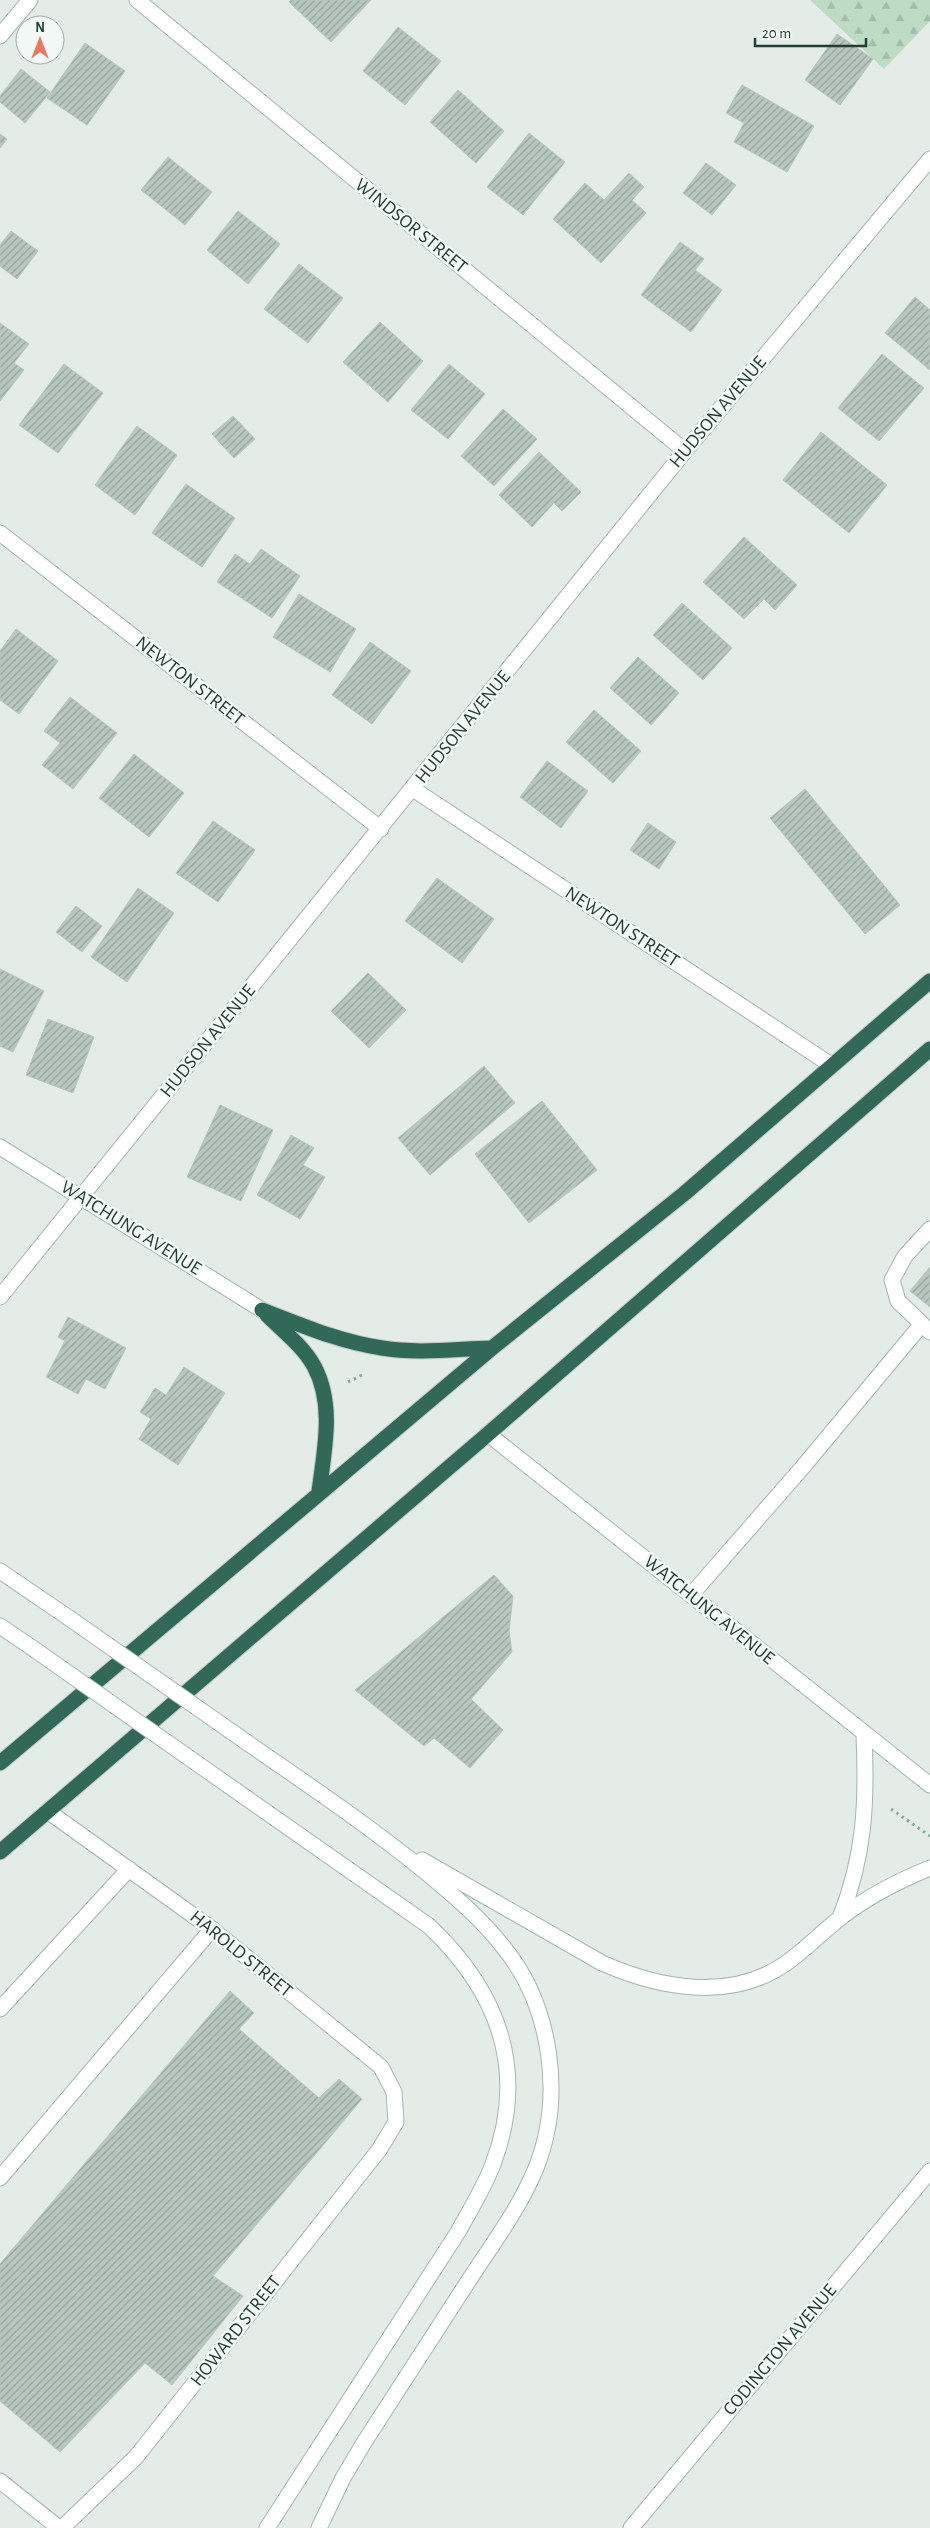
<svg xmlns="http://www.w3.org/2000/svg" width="930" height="2528" viewBox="0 0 930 2528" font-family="'Alegreya Sans',sans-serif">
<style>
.forest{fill:url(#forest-firs)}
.building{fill:url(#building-hatch);stroke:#b6c6bd}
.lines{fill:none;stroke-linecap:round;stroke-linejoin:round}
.lane-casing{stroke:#a6b4ae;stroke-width:17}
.street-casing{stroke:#a6b4ae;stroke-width:17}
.secondary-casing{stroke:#a2b7ae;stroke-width:17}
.highway-casing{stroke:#c1c9c6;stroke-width:17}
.path{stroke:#85ae9e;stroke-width:3;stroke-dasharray:2.5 4;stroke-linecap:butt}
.lane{stroke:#fff;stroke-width:15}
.street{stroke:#fff;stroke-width:15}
.secondary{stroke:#fff;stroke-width:15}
.highway{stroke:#316857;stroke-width:15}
.secondary-bridge-casing{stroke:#a2b7ae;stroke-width:17;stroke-linecap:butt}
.secondary-bridge{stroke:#fff;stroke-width:15}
.labels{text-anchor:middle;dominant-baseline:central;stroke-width:5;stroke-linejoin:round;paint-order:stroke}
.street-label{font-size:19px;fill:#233d34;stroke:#f3f9f6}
</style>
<defs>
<pattern id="forest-firs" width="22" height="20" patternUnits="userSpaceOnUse" patternTransform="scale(1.25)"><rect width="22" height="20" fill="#bddcc3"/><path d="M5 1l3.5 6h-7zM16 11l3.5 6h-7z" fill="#a2bea8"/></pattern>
<pattern id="building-hatch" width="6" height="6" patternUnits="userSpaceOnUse" patternTransform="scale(1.25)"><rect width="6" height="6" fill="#b8c7c0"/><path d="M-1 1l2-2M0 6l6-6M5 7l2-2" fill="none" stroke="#95a39d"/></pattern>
</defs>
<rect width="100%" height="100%" fill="#e3ece7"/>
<!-- forest -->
<path class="forest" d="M 810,0 L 930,0 L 930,21 L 884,69 Z"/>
<!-- building -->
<path class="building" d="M 291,0 L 371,0 L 331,42 L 289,2 Z
M 398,27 L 441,61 L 405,105 L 363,71 Z
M 837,34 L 873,59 L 840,105 L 805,80 Z
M 85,43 L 125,71 L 87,125 L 47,98 Z
M 21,69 L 50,92 L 25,123 L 0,102 L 0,96 Z
M 742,85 L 814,126 L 787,172 L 734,142 L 744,123 L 726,113 Z
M 458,90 L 504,131 L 476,163 L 430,122 Z
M 529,133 L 565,162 L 523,215 L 487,187 Z
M 0,134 L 7,139 L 0,148 Z
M 168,157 L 212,192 L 185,225 L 141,190 Z
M 706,163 L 736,185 L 712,215 L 683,193 Z
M 629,173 L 644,187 L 632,200 L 646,213 L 601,263 L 553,219 L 585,183 L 604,200 Z
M 238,211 L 280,244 L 248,284 L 207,250 Z
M 11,231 L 38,251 L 17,279 L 0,266 L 0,245 Z
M 680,242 L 704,259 L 695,270 L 722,290 L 691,332 L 641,295 Z
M 299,264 L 343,298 L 308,343 L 264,309 Z
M 915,297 L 930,310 L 930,370 L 885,333 Z
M 380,322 L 423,361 L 388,402 L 343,362 Z
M 0,323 L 29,344 L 14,363 L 24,370 L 0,401 Z
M 882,354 L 924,388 L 879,441 L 838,408 Z
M 64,364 L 103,393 L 58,453 L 19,425 Z
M 449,364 L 485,394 L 448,439 L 411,410 Z
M 503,409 L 537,439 L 494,486 L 461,456 Z
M 233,416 L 255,439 L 234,458 L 212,434 Z
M 137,426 L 177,455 L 135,515 L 95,485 Z
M 821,432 L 887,485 L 849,533 L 783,480 Z
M 539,452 L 581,492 L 562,511 L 554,503 L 532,527 L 499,495 Z
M 186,484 L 235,518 L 202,567 L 152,533 Z
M 744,537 L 797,585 L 775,610 L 764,599 L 744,619 L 703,582 Z
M 261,549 L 300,576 L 272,618 L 217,582 L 235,554 L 250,564 Z
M 299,594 L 356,629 L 330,672 L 273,637 Z
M 682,603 L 732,648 L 703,680 L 653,635 Z
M 16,629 L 58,661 L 19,714 L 0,700 L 0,651 Z
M 370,642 L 411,671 L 372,724 L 332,695 Z
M 638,657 L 679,693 L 651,725 L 610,688 Z
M 70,697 L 117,733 L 73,789 L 42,765 L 60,743 L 44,731 Z
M 594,710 L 641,751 L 613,783 L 566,742 Z
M 134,754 L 184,793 L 149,837 L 99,798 Z
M 547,761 L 588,791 L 561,828 L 520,797 Z
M 805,789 L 900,905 L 865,934 L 770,818 Z
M 213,821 L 255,850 L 218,902 L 176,873 Z
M 648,823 L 676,842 L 659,869 L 630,850 Z
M 437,878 L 494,919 L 462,963 L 405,921 Z
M 138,888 L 174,913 L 127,982 L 91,957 Z
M 76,906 L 102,926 L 82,952 L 56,932 Z
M 0,969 L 44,991 L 13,1052 L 0,1046 Z
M 368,973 L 406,1010 L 369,1048 L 331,1011 Z
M 48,1019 L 94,1037 L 73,1093 L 26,1075 Z
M 484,1066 L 515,1103 L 430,1175 L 398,1138 Z
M 542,1101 L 597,1170 L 529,1223 L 475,1154 Z
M 220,1105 L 273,1130 L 241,1201 L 187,1177 Z
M 291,1135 L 314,1148 L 303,1165 L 325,1177 L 300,1219 L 257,1195 Z
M 930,1267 L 930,1307 L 910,1291 Z
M 68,1317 L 126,1348 L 105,1389 L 86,1379 L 78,1394 L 46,1377 L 65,1341 L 58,1337 Z
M 184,1367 L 225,1393 L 178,1465 L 139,1439 L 151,1419 L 140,1412 L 155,1388 L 166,1395 Z
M 494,1575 L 513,1596 L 509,1631 L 512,1652 L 471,1699 L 503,1730 L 470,1768 L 434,1738 L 424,1746 L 355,1690 Z
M 230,1991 L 254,2013 L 239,2029 L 319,2098 L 339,2079 L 362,2099 L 213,2276 L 243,2296 L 172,2385 L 145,2363 L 60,2452 L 0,2401 L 0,2264 Z"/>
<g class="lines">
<!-- lane casing -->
<g class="lane-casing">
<path id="lane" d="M 922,1324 L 898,1301 L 892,1280 L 905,1256 L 930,1229
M 691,1595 L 802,1468 L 922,1324 L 930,1332
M 0,2009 L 129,1869
M 0,2178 L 212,1929"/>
</g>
<!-- street casing -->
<g class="street-casing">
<path id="street" d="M 137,0 L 685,451
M 0,36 L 30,0
M 0,533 L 381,829
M 413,789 L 831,1065
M 0,1297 L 685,451 L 930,159
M 49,1812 L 212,1929 L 381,2067 L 394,2092 L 396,2122 L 379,2150 L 136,2457 L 62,2528
M 631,2528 L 930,2171"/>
</g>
<!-- secondary casing -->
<g class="secondary-casing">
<path id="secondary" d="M 0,1147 L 262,1310
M 488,1434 L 930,1785
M 0,1571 L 69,1618
M 0,1626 L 31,1647
M 232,1732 C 296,1777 362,1820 423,1870 C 452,1894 481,1918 505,1949 C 552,2008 564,2098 536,2168 C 520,2207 494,2242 471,2277 C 436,2332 400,2386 365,2441 L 343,2478 L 319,2528
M 195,1762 L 429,1926 C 499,1992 528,2071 493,2164 C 484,2188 470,2210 458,2232 L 267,2528
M 422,1860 L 602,1963 C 659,1988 729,2002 785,1964 C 805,1950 821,1933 840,1918 C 867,1897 898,1881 930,1868
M 840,1918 C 865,1855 867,1802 864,1735
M 0,2481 L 59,2528"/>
</g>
<!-- highway casing -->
<g class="highway-casing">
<path id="highway" d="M 262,1310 C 301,1325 340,1342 382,1348 C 417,1354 456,1349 492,1348
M 267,1315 C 283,1331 303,1346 314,1366 C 335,1405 324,1451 319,1492
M 0,1763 L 492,1348 L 685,1193 L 930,981
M 0,1852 L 488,1434 L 930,1049"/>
</g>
<!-- path -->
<path class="path" d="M 348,1382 L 364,1374
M 891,1809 L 930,1836"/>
<!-- lane -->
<use href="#lane" class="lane"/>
<!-- street -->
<use href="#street" class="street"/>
<!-- secondary -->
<use href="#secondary" class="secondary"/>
<!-- highway -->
<use href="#highway" class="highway"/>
<!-- secondary-bridge casing -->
<g class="secondary-bridge-casing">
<path id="secondary-bridge" d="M 69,1618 L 232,1732
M 31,1647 L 195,1762"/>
</g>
<!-- secondary-bridge -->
<use href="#secondary-bridge" class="secondary-bridge"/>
</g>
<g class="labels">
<!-- street labels -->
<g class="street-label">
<text transform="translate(411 226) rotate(39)">WINDSOR STREET</text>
<text transform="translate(718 412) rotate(-50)">HUDSON AVENUE</text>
<text transform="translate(190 681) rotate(38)">NEWTON STREET</text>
<text transform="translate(463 727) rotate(-51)">HUDSON AVENUE</text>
<text transform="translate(622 927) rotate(33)">NEWTON STREET</text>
<text transform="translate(208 1041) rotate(-51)">HUDSON AVENUE</text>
<text transform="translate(131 1228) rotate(32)">WATCHUNG AVENUE</text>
<text transform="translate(709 1610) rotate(39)">WATCHUNG AVENUE</text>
<text transform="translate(241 1954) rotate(39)">HAROLD STREET</text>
<text transform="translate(236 2331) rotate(-52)">HOWARD STREET</text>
<text transform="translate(780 2350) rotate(-50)">CODINGTON AVENUE</text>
</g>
</g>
<!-- north arrow -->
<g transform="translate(40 40)"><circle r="24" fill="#f3f9f6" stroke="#a0aea8"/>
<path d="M0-4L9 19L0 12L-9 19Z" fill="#eb7762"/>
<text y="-8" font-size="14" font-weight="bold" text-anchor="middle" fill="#233d34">N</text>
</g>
<!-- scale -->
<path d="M755 38v8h111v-8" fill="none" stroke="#233d34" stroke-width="2.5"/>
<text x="762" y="38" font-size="15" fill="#233d34" stroke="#f3f9f6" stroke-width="4" paint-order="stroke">20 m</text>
</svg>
